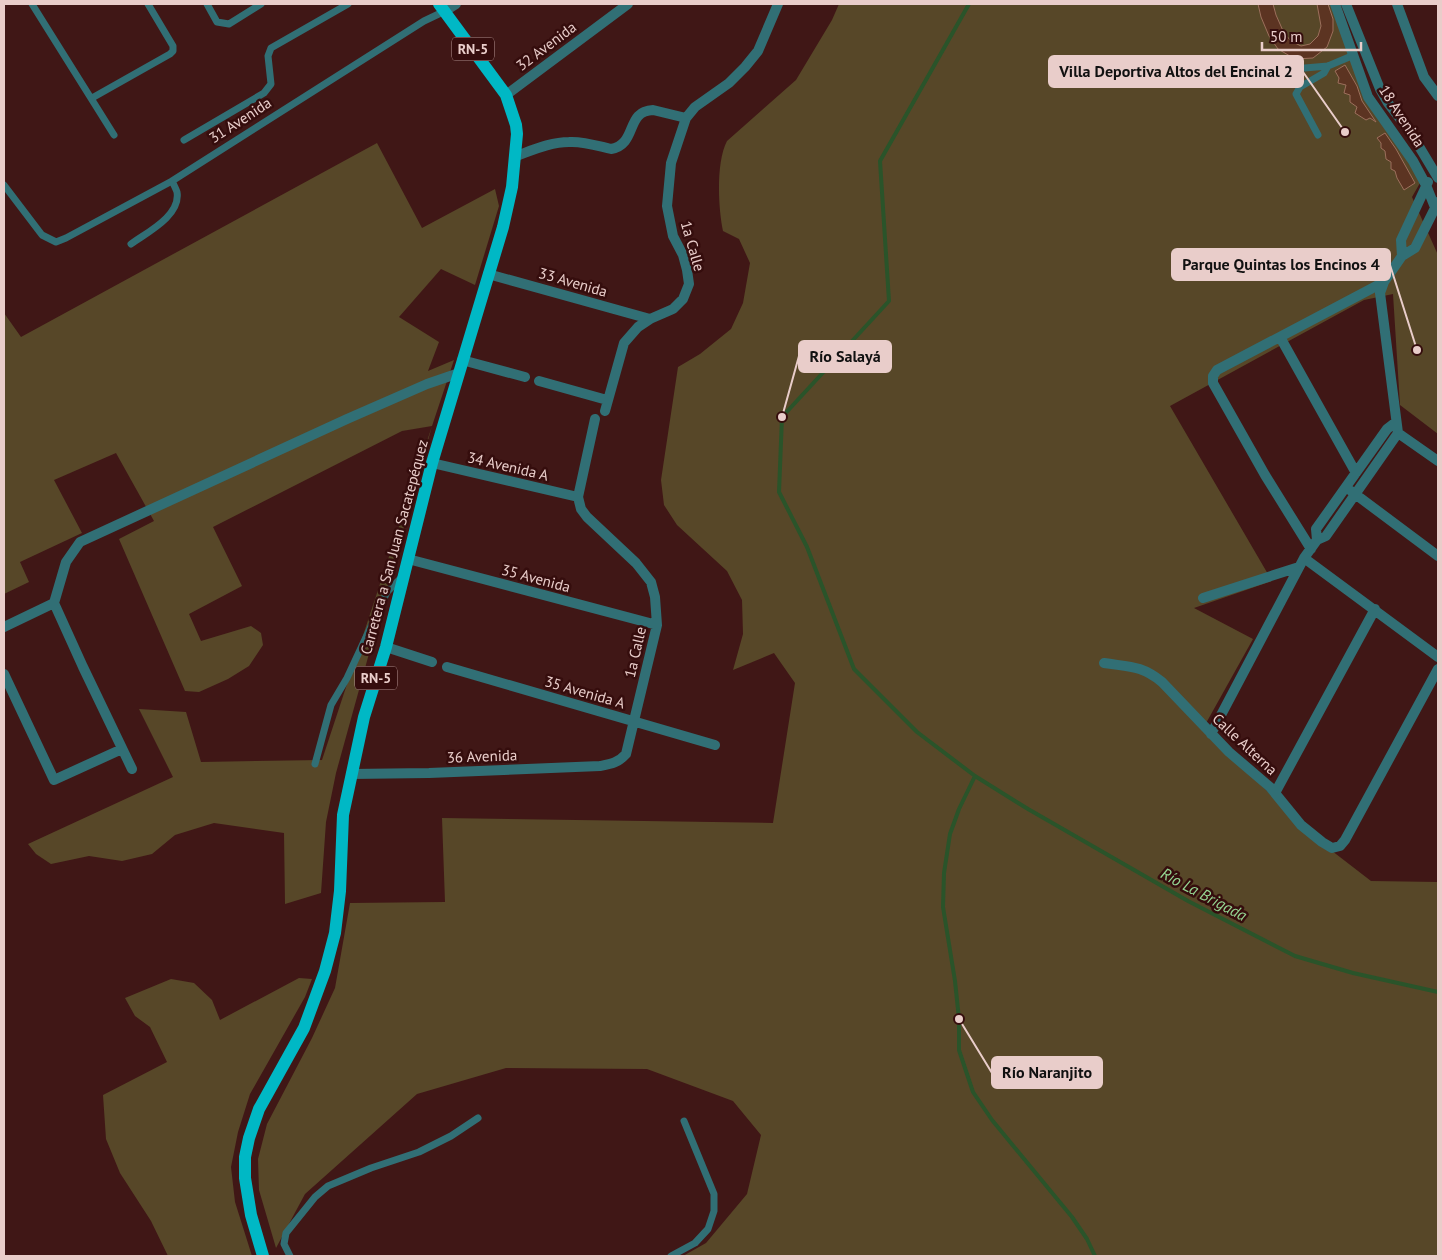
<svg xmlns="http://www.w3.org/2000/svg" width="1442" height="1260" viewBox="0 0 1442 1260" font-family="'PT Sans',sans-serif">
<style>
.green{fill:#574728}
.lines{fill:none;stroke-linecap:round;stroke-linejoin:round}
.stream{stroke:#2a542a;stroke-width:4}
.building{fill:#5c3422;stroke:#9c6f5c}
.service{stroke:#316f75;stroke-width:7}
.minor{stroke:#316f75;stroke-width:10}
.primary{stroke:#00b8c5;stroke-width:12}
.labels{text-anchor:middle;dominant-baseline:central;stroke-width:5;stroke-linejoin:round;paint-order:stroke}
.shield{fill:#350d0d;stroke:#b39391;stroke-width:1}
.shield-label{font-size:14px;font-weight:bold;fill:#e9cdca}
.street-label{font-size:15px;fill:#e9cdca;stroke:#350d0d}
.water-label{font-size:16px;font-style:italic;fill:#95d592;stroke:#350d0d}
.leader{fill:none;stroke:#e9cdca;stroke-width:2}
.callout-dot{fill:#e9cdca;stroke:#350d0d;stroke-width:2}
.callout{fill:#e9cdca;stroke:#e9cdca;stroke-width:2}
.callout-label{font-size:16px;text-anchor:middle;font-weight:bold;fill:#111}
</style>
<rect width="100%" height="100%" fill="#401716"/>
<!-- green -->
<path class="green" d="M 839,4 L 1331,4 L 1368,104 L 1412,163 L 1420,183 L 1412,197 L 1438,255 L 1438,434 L 1400,405 L 1393,294 L 1364,300 L 1170,406 L 1272,581 L 1194,608 L 1253,639 L 1205,725 L 1301,827 L 1371,881 L 1438,882 L 1438,1256 L 683,1256 L 706,1243 L 747,1194 L 761,1135 L 733,1101 L 647,1069 L 506,1068 L 417,1094 L 305,1194 L 276,1248 L 259,1190 L 258,1159 L 267,1124 L 312,1038 L 335,988 L 350,903 L 445,902 L 442,818 L 773,823 L 795,683 L 774,653 L 733,670 L 743,634 L 742,600 L 727,571 L 677,525 L 664,505 L 661,480 L 678,367 L 700,354 L 731,329 L 743,303 L 750,263 L 739,239 L 723,231 C 718,207 716,162 727,141 L 796,80 L 832,20 Z
M 377,143 L 422,228 L 495,189 L 499,206 L 475,285 L 441,269 L 399,317 L 439,342 L 428,371 L 454,360 L 432,426 L 336,773 L 326,822 L 321,893 L 285,904 L 284,833 L 214,823 L 175,835 L 152,854 L 122,861 L 89,856 L 51,864 L 36,854 L 28,844 L 173,777 L 139,709 L 186,712 L 201,762 L 322,760 L 432,426 L 402,431 L 213,527 L 242,586 L 189,614 L 201,641 L 251,626 L 261,633 L 263,645 L 249,666 L 228,679 L 199,692 L 185,691 L 119,539 L 154,521 L 116,453 L 54,480 L 82,533 L 20,562 L 29,582 L 4,594 L 4,313 L 21,337 Z
M 299,978 L 312,979 L 305,997 L 250,1094 L 238,1132 L 231,1167 L 235,1202 L 252,1256 L 168,1256 L 151,1221 L 120,1173 L 106,1139 L 103,1095 L 167,1062 L 150,1027 L 135,1016 L 125,998 L 171,979 L 194,983 L 212,1000 L 220,1020 Z"/>
<g class="lines">
<!-- stream -->
<path class="stream" d="M 969,4 L 880,161 L 889,301 L 782,417 L 779,492 L 807,547 L 854,669 L 917,732 L 975,776 L 1028,809 L 1188,901 L 1295,956 L 1353,973 L 1438,992
M 975,776 L 959,809 L 950,834 L 944,873 L 943,907 L 955,981 L 959,1019 L 959,1050 L 973,1092 L 992,1120 L 1072,1217 L 1087,1239 L 1095,1256"/>
</g>
<!-- building -->
<path class="building" d="M 1258,4 L 1273,4 L 1276,15 L 1284,33 L 1291,41 L 1301,46 L 1310,44 L 1318,36 L 1321,26 L 1317,4 L 1328,4 L 1333,19 L 1333,31 L 1327,47 L 1313,58 L 1295,59 L 1278,49 L 1269,36 L 1261,17 Z
M 1345,65 L 1357,86 L 1362,101 L 1376,122 L 1370,118 L 1366,120 L 1355,113 L 1357,107 L 1350,102 L 1350,95 L 1344,93 L 1346,85 L 1338,83 L 1339,78 L 1335,71 Z
M 1385,133 L 1396,149 L 1415,183 L 1404,190 L 1397,178 L 1395,171 L 1391,169 L 1391,162 L 1386,159 L 1385,151 L 1381,148 L 1381,143 L 1377,138 Z"/>
<g class="lines">
<!-- service -->
<path class="service" d="M 32,4 L 114,135
M 207,4 L 217,22 L 229,24 L 261,4
M 1300,87 L 1324,73 L 1328,66
M 92,98 L 170,54 L 173,51 L 173,46 L 148,4
M 1318,135 L 1296,94 L 1300,87 L 1291,71 L 1293,69 L 1328,66 L 1354,55
M 184,140 L 264,93 L 271,84 L 268,56 L 271,48 L 348,4
M 4,185 L 42,235 L 56,242 L 66,238 L 172,181 L 424,21 L 445,11
M 131,244 C 146,233 181,216 177,192 C 176,189 174,185 172,181
M 315,764 L 331,705 L 347,678 L 387,592 L 402,577
M 290,1256 L 284,1244 L 286,1233 L 315,1197 L 328,1186 L 371,1168 L 419,1152 L 451,1136 L 478,1118
M 671,1256 L 695,1243 L 708,1229 L 714,1211 L 714,1194 L 684,1121"/>
<!-- minor -->
<path class="minor" d="M 1335,4 L 1368,97 L 1413,161 L 1426,185 L 1436,210
M 1346,4 L 1380,89 L 1388,103 L 1411,133 L 1438,178
M 1397,4 L 1424,77 L 1438,96
M 445,11 L 456,4
M 506,95 L 628,4
M 516,156 C 533,150 551,142 569,142 C 583,141 598,146 611,149 C 638,144 625,111 653,110 L 686,118
M 1402,256 L 1401,240 L 1428,182
M 488,274 L 650,319
M 1280,337 L 1356,473
M 462,360 L 525,377
M 539,381 L 607,400
M 605,411 L 624,343 L 638,327 L 650,319 L 673,309 L 683,299 L 689,284 L 687,270 L 683,255 L 673,236 L 667,206 L 671,163 L 686,118 L 695,107 L 729,83 L 745,67 L 758,51 L 778,4
M 1398,433 L 1438,461
M 432,463 L 578,497
M 1351,491 L 1438,556
M 1317,540 L 1316,529 L 1387,429 L 1396,422
M 1311,549 L 1265,475 L 1213,383 L 1213,376 L 1217,370 L 1384,282
M 1304,558 L 1438,657
M 408,559 L 657,625
M 1203,598 L 1299,567
M 4,627 L 54,603
M 386,647 L 432,662
M 1104,663 C 1129,667 1141,665 1162,682 L 1229,752 L 1270,787 L 1301,825 L 1322,842 L 1332,848 L 1340,846 L 1345,840 L 1438,669
M 447,667 L 715,745
M 4,674 L 54,780 L 122,749
M 1211,734 L 1304,558 L 1317,540 L 1326,536 L 1398,433 L 1380,293 L 1384,282 L 1402,256 L 1415,248 L 1438,202
M 132,769 L 83,667 L 54,603 L 66,562 L 80,542 L 347,419 L 427,384 L 459,373
M 351,774 L 429,773 L 600,766 C 611,764 618,763 626,754 L 657,625 L 655,597 L 651,582 L 636,563 L 587,517 L 581,509 L 578,497 L 595,419
M 1275,793 L 1375,609"/>
<!-- primary -->
<path class="primary" d="M 263,1256 L 251,1215 L 245,1178 L 245,1157 L 249,1138 L 259,1109 L 304,1028 L 325,971 L 335,933 L 340,891 L 343,815 L 364,717 L 386,647 L 432,463 L 503,227 L 512,187 L 517,134 L 516,125 L 506,95 L 439,4"/>
</g>
<g class="labels">
<!-- shield labels -->
<g class="shield">
<rect x="452" y="37.5" width="42" height="23" rx="4"/>
<rect x="355" y="666.5" width="42" height="23" rx="4"/>
</g>
<g class="shield-label">
<text x="473" y="49">RN-5</text>
<text x="376" y="678">RN-5</text>
</g>
<!-- street labels -->
<g class="street-label">
<text transform="translate(546 46) rotate(-37)">32 Avenida</text>
<text transform="translate(1402 116) rotate(57)">18 Avenida</text>
<text transform="translate(240 120) rotate(-33)">31 Avenida</text>
<text transform="translate(693 246) rotate(74)">1a Calle</text>
<text transform="translate(573 282) rotate(16)">33 Avenida</text>
<text transform="translate(508 466) rotate(13)">34 Avenida A</text>
<text transform="translate(394 547) rotate(-75)">Carretera a San Juan Sacatepéquez</text>
<text transform="translate(536 578) rotate(15)">35 Avenida</text>
<text transform="translate(635 652) rotate(-77)">1a Calle</text>
<text transform="translate(585 692) rotate(16)">35 Avenida A</text>
<text transform="translate(1245 744) rotate(43)">Calle Alterna</text>
<text transform="translate(482 756) rotate(-2)">36 Avenida</text>
</g>
<!-- water labels -->
<g class="water-label">
<text transform="translate(1204 894) rotate(28)">Río La Brigada</text>
</g>
</g>
<!-- callouts -->
<path class="leader" d="M1345 132L1303 72M1417 350L1390 265M782 417L799 356M959 1019L992 1073"/>
<g class="callout-dot">
<circle cx="1345" cy="132" r="5"/>
<circle cx="1417" cy="350" r="5"/>
<circle cx="782" cy="417" r="5"/>
<circle cx="959" cy="1019" r="5"/>
</g>
<g class="callout">
<rect x="1049" y="56" width="254" height="31" rx="5"/>
<rect x="1172" y="249" width="218" height="31" rx="5"/>
<rect x="799" y="341" width="92" height="31" rx="5"/>
<rect x="992" y="1057" width="110" height="31" rx="5"/>
</g>
<g class="callout-label">
<text x="1176" y="77">Villa Deportiva Altos del Encinal 2</text>
<text x="1281" y="270">Parque Quintas los Encinos 4</text>
<text x="845" y="362">Río Salayá</text>
<text x="1047" y="1078">Río Naranjito</text>
</g>
<!-- border -->
<rect width="1442" height="1260" fill="none" stroke="#e9cdca" stroke-width="10"/>
<!-- scale -->
<path d="M1262 42v8h99v-8" fill="none" stroke="#e9cdca" stroke-width="2.5"/>
<text x="1270" y="42" font-size="15" fill="#e9cdca" stroke="#350d0d" stroke-width="4" paint-order="stroke">50 m</text>
</svg>
